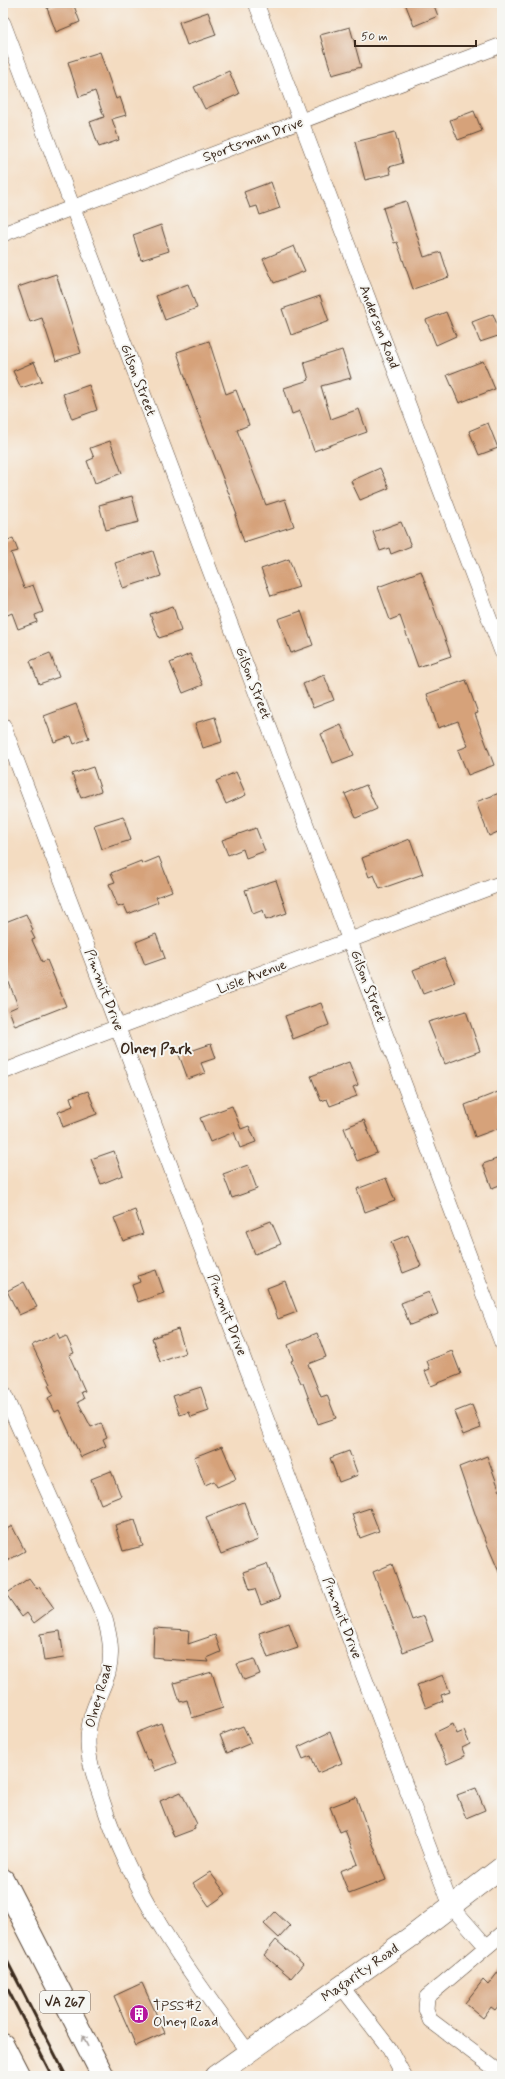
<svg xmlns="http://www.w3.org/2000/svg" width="505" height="2079" viewBox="0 0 505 2079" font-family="Mynerve,sans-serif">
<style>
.building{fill:#d6a27a}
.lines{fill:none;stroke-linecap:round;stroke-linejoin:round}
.street-casing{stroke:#574536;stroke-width:16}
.secondary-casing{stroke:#574536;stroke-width:22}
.highway-casing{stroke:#574536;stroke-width:24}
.street{stroke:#fff;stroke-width:15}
.secondary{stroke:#fff;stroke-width:21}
.highway{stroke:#fff;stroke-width:22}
.rail{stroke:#3b2a1e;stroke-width:3}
.oneway{stroke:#a79f9a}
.labels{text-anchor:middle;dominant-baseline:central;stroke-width:4;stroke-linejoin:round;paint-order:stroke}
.shield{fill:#f6f6f2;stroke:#73675e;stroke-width:1}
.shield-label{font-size:13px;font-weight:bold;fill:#3b2a1e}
.street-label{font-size:14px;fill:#3b2a1e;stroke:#f6f6f2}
.poi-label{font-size:14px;fill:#3b2a1e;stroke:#f6f6f2;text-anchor:start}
.neighbourhood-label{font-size:15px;font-weight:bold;fill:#3b2a1e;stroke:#f6f6f2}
</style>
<rect width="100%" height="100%" fill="#f6f6f2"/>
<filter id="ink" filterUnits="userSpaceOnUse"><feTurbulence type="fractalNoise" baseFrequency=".025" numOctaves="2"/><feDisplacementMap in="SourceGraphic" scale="8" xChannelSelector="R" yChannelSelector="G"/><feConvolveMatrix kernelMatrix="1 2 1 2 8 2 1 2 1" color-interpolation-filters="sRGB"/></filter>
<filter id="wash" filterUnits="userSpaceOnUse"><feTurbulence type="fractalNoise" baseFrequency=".012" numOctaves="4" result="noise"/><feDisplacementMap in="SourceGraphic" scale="16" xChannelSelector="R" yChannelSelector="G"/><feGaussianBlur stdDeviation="0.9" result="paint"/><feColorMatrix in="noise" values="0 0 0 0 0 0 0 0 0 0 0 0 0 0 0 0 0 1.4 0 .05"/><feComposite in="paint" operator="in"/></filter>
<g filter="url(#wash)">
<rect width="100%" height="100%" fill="#f4dcc1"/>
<g id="blocks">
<!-- building -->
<path class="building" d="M 59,3 L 73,3 L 80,22 L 56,32 L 47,8 Z
M 405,3 L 433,3 L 438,16 L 414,26 Z
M 208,12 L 216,35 L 187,45 L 179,22 Z
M 350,27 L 361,67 L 332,75 L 320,35 Z
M 100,52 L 116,99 L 120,97 L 126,115 L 112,119 L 119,140 L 99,147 L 90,122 L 104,117 L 95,91 L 79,97 L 68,62 Z
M 229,71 L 239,94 L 205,109 L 194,87 Z
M 474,111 L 482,131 L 458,140 L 450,120 Z
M 395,132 L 403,163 L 389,167 L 391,174 L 365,180 L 355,142 Z
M 271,182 L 280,208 L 260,215 L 257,206 L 250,208 L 244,192 Z
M 406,201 L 424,257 L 441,252 L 449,277 L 413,289 L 397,242 L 394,243 L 383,208 Z
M 161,225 L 169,251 L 141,260 L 133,235 Z
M 294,246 L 305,271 L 274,283 L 263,259 Z
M 56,274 L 81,353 L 56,361 L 42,318 L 30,322 L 18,287 Z
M 188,284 L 197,308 L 165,320 L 156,296 Z
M 320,296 L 329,321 L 291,335 L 282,309 Z
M 446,312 L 456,336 L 436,345 L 426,320 Z
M 493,314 L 501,335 L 480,342 L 472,322 Z
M 209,341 L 226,394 L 236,390 L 249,425 L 237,430 L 266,505 L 285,499 L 294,526 L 244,542 L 235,515 L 237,515 L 189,389 L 177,352 Z
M 342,350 L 351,378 L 321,386 L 331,419 L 359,409 L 367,432 L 314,451 L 300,411 L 292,414 L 284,388 L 309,380 L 304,362 Z
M 483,361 L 495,389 L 459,403 L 447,375 Z
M 34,362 L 42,381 L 21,388 L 13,371 Z
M 89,385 L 97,410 L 72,419 L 63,394 Z
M 488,423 L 498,448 L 479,455 L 469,431 Z
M 110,441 L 122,473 L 95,483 L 87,461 L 94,458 L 90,448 Z
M 380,468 L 389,488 L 360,500 L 351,481 Z
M 132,496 L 139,522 L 106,530 L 99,505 Z
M 401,522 L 411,546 L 391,554 L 389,548 L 380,551 L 373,532 Z
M 4,536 L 6,541 L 13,538 L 18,551 L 11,553 L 24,588 L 33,585 L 43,612 L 35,615 L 37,622 L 18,629 L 12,613 L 3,617 L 3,537 Z
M 153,551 L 161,576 L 123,588 L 115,563 Z
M 289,559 L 299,587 L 271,596 L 261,569 Z
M 421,571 L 451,656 L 418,667 L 400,616 L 390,620 L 378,587 Z
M 173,606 L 181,631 L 159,638 L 150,614 Z
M 301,611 L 313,645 L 291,653 L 278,619 Z
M 50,653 L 59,677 L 39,684 L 30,661 Z
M 190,654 L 203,685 L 183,693 L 170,663 Z
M 324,675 L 334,700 L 313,708 L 303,684 Z
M 466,680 L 478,713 L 475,714 L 494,765 L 468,775 L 458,750 L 468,746 L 458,721 L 438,728 L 427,694 Z
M 76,704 L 89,738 L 74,744 L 71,736 L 54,742 L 44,716 Z
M 215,717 L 222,742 L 203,748 L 195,723 Z
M 341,725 L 354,755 L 333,763 L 321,734 Z
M 93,767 L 101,791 L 81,798 L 72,774 Z
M 236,772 L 246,795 L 226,804 L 216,781 Z
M 366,785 L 377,809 L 356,818 L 345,794 Z
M 502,792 L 502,830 L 489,836 L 476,802 Z
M 123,816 L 131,840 L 102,849 L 94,825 Z
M 256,828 L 265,851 L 246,858 L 243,849 L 228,855 L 222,840 Z
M 410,839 L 423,874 L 380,889 L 374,875 L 369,877 L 362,858 Z
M 159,857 L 172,891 L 156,897 L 158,902 L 128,914 L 124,905 L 118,907 L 109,884 L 115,882 L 111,873 L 141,861 L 142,864 Z
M 276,880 L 287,913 L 266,920 L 263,910 L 253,914 L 245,890 Z
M 26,914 L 33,930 L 31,931 L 35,939 L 32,940 L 42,962 L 47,960 L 66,1006 L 15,1026 L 9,1010 L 18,1006 L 3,967 L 3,923 Z
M 156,934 L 165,958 L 145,965 L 136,942 Z
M 444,958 L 455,982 L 423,994 L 413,970 Z
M 321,1003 L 329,1025 L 293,1039 L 285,1016 Z
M 466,1011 L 480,1051 L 445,1064 L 428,1022 Z
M 211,1044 L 216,1058 L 201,1063 L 205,1073 L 188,1079 L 179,1055 Z
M 349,1062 L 358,1085 L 353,1087 L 357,1096 L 330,1106 L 327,1099 L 321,1101 L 311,1076 Z
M 88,1091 L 97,1114 L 63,1127 L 58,1112 L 73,1106 L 70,1097 Z
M 498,1092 L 502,1101 L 502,1127 L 475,1137 L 465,1105 Z
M 232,1106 L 241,1129 L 249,1126 L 256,1142 L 240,1148 L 234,1132 L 210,1142 L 200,1118 Z
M 364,1120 L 377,1153 L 357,1161 L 344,1128 Z
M 114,1151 L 123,1175 L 101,1184 L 91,1159 Z
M 502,1157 L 502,1184 L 492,1188 L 483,1164 Z
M 248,1165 L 257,1189 L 232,1198 L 223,1174 Z
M 386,1178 L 395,1201 L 365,1212 L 357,1189 Z
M 135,1210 L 143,1234 L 123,1241 L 114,1218 Z
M 271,1221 L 281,1244 L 255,1254 L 246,1231 Z
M 408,1235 L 421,1266 L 403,1273 L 391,1242 Z
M 156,1270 L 164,1293 L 138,1302 L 132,1285 L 140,1282 L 138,1276 Z
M 285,1281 L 297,1312 L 278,1319 L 267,1288 Z
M 24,1282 L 37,1307 L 19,1315 L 7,1291 Z
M 429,1292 L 438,1314 L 410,1325 L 401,1303 Z
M 178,1329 L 186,1353 L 160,1362 L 152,1338 Z
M 57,1333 L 60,1339 L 66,1336 L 74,1353 L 69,1355 L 85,1391 L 81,1392 L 84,1399 L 78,1402 L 91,1427 L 101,1423 L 107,1437 L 103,1439 L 106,1446 L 81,1457 L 59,1410 L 55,1412 L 48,1398 L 53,1395 L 48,1385 L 51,1384 L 32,1345 Z
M 317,1333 L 326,1357 L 308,1364 L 321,1397 L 327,1395 L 336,1418 L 318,1424 L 303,1383 L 301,1383 L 291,1361 L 293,1360 L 288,1345 Z
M 452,1351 L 461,1374 L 431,1386 L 425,1371 L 430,1369 L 427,1361 Z
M 201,1387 L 209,1411 L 191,1417 L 189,1412 L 180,1415 L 173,1396 Z
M 472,1405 L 481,1428 L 463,1435 L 454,1412 Z
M 222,1446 L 236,1479 L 217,1487 L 214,1481 L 205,1485 L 194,1457 Z
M 349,1451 L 358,1475 L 339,1482 L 330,1458 Z
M 487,1456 L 502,1497 L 502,1579 L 479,1525 L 459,1467 Z
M 111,1471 L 121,1496 L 101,1504 L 91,1479 Z
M 244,1502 L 258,1540 L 221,1554 L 206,1517 Z
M 370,1508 L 379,1531 L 360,1538 L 352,1514 Z
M 135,1520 L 143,1546 L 123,1551 L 115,1525 Z
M 12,1526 L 25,1551 L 3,1563 L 3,1531 Z
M 267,1564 L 280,1598 L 261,1605 L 255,1589 L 250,1590 L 244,1572 Z
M 392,1564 L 412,1620 L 424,1616 L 433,1641 L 403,1652 L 373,1572 Z
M 29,1578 L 37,1589 L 39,1587 L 54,1608 L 34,1623 L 27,1613 L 22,1617 L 6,1594 Z
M 289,1623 L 298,1648 L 268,1658 L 259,1633 Z
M 154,1628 L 189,1630 L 188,1644 L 215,1635 L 221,1652 L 207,1658 L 209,1662 L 162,1659 L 162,1658 L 153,1657 Z
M 60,1631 L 64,1658 L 44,1661 L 40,1634 Z
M 254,1659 L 260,1674 L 244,1680 L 237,1664 Z
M 212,1672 L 223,1708 L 192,1718 L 187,1700 L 180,1702 L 174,1683 Z
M 443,1675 L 450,1692 L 441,1695 L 443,1701 L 426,1708 L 417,1685 Z
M 161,1723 L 177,1763 L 155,1771 L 150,1759 L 147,1760 L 136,1733 Z
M 453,1724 L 457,1734 L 464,1731 L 470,1744 L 462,1748 L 465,1756 L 447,1764 L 434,1733 Z
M 243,1726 L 251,1743 L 227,1753 L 220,1735 Z
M 330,1732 L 342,1763 L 318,1773 L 311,1756 L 303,1759 L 298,1747 Z
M 476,1788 L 485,1810 L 466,1818 L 457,1795 Z
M 181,1792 L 197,1824 L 194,1826 L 195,1829 L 174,1837 L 160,1801 Z
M 356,1797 L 386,1880 L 349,1894 L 340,1871 L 358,1864 L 345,1830 L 340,1832 L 330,1807 Z
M 210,1872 L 226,1894 L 209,1906 L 193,1883 Z
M 275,1912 L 290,1926 L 279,1938 L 264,1924 Z
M 276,1940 L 303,1964 L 291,1978 L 264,1955 Z
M 502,1967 L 502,2001 L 495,2010 L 491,2007 L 483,2018 L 465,2003 L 483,1980 L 488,1985 Z
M 142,1983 L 165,2033 L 136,2046 L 114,1996 Z"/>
</g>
</g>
<g filter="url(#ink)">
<use href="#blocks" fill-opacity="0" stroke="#574536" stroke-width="1"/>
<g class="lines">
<!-- street casing -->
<g class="street-casing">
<path id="street" d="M 256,3 L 502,652
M 3,23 L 502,1343
M 3,234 L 502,45
M 3,725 L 451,1906 L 486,1946
M 3,1072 L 86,1039 L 502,883
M 3,1392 L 105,1619 C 110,1637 113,1654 108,1673 C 100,1698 88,1712 88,1742 C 88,1762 96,1781 102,1800 C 133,1897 189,1972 248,2052
M 502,1934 L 427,1997 L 426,2009 L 430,2020 L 502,2074
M 341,1986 L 389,2048 L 404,2076"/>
</g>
<!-- secondary casing -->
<g class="secondary-casing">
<path id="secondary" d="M 215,2076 L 412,1936 L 502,1867"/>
</g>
<!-- highway casing -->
<g class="highway-casing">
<path id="highway" d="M 3,1880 L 103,2076
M 3,2045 L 19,2076"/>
</g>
<!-- street -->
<use href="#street" class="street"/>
<!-- secondary -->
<use href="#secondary" class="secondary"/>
<!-- highway -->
<use href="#highway" class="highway"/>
<!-- rail -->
<path class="rail" d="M 3,1953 L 66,2076
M 3,1980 L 52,2076"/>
</g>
<!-- one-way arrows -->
<defs><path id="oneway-shaft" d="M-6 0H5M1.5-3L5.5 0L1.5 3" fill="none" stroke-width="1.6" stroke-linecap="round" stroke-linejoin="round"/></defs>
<use class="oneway" href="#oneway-shaft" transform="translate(85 2041) rotate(-117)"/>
</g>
<!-- icons -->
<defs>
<g id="building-disc" transform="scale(1)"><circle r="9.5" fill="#b5179e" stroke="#f6f6f2"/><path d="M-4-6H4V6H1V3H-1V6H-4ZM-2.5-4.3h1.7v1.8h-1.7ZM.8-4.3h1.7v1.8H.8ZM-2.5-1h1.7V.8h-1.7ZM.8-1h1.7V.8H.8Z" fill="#fff"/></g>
</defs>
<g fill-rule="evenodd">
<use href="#building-disc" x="139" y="2014"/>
</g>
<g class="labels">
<!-- shield labels -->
<rect class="shield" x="40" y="1991" width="50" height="22" rx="3"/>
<g class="shield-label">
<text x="65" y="2002">VA 267</text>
</g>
<!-- street labels -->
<g class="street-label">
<text transform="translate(253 140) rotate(-20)">Sportsman Drive</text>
<text transform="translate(379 327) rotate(69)">Anderson Road</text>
<text transform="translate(138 380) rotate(69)">Gilson Street</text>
<text transform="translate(253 683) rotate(69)">Gilson Street</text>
<text transform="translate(252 977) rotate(-21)">Lisle Avenue</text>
<text transform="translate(368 986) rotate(69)">Gilson Street</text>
<text transform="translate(104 990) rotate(69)">Pimmit Drive</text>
<text transform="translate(227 1315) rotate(69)">Pimmit Drive</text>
<text transform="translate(342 1618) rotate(69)">Pimmit Drive</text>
<text transform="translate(99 1696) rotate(-74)">Olney Road</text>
<text transform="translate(360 1973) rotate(-35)">Magarity Road</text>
</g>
<!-- poi labels -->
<g class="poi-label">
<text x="153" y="2006">TPSS#2<tspan x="153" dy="16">Olney Road</tspan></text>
</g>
<!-- neighbourhood labels -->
<g class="neighbourhood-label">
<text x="156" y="1050">Olney Park</text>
</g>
</g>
<!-- margin -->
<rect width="505" height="2079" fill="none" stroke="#f6f6f2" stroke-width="16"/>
<!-- scale -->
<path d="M355 40v6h121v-6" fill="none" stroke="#3b2a1e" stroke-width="2"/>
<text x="361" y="40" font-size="12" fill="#3b2a1e" stroke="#f6f6f2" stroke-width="3" paint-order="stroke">50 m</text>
</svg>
